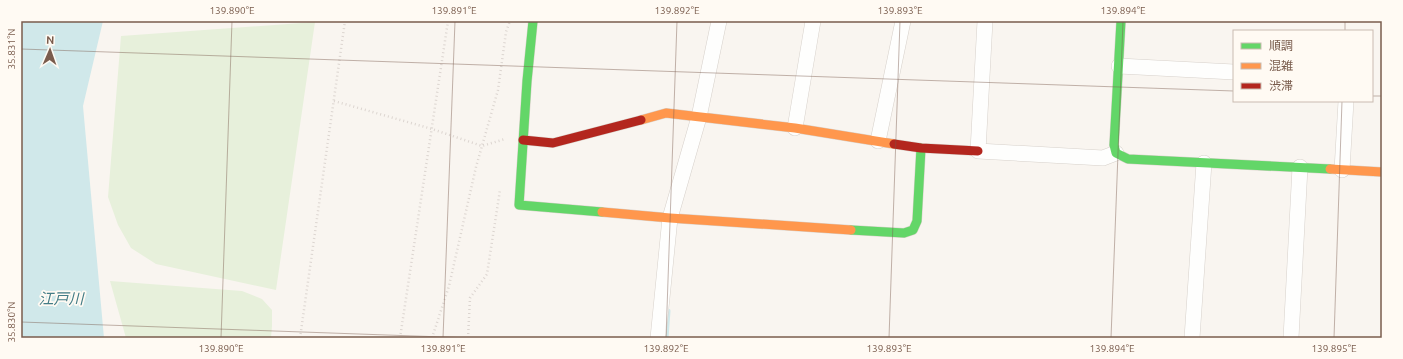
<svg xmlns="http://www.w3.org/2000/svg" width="1403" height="359" viewBox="0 0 1403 359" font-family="Ubuntu,'Noto Sans JP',sans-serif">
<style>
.green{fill:#e7f0db}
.water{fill:#d0e8ea}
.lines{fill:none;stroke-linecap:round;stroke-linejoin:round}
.stream{stroke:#d0e8ea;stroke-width:5}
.street-casing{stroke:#d7d1cb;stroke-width:16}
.fast-casing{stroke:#d9d2cb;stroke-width:10}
.slow-casing{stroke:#d9d2cb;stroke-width:10}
.jam-casing{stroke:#d9d2cb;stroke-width:10}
.path{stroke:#dcd5d0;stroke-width:2.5;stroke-dasharray:1 3;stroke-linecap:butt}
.street{stroke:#fefefd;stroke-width:15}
.fast{stroke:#63d668;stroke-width:9}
.slow{stroke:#ff974d;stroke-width:9}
.jam{stroke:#b3261e;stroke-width:9}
.ticks{fill:none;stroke:#7a5c4d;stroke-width:1;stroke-opacity:0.45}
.labels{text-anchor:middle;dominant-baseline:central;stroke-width:3.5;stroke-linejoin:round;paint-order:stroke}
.water-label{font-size:15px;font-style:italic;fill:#437c86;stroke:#fffaf3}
.neatline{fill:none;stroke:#7a5c4d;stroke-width:1.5}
.ticks-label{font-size:10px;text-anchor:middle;fill:#7a5c4d}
</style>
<rect width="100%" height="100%" fill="#f9f5f0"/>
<!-- green -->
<path class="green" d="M 315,22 L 276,290 L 156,264 L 131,248 L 118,225 L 108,197 L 121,36 Z
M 110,281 L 242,291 L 262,299 L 272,310 L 272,326 L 271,338 L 126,338 Z"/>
<!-- water -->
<path class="water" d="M 21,21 L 103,21 L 83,106 L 104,338 L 21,338 Z"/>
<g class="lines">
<!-- stream -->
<path class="stream" d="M 666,338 L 668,311"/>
<!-- street casing -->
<g class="street-casing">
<path id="street" d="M 985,21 L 978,151 L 1103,158 L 1116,153
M 1119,66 L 1234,72
M 795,128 L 813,21
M 878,141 L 903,21
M 1342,170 L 1346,101
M 658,338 L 670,218 L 699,117 L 719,21
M 1192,338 L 1204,163
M 1291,338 L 1300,167"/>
</g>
<!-- fast casing -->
<g class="fast-casing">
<path id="fast" d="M 533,21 L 527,81 L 519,205 L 602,212
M 1121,21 L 1114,145 L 1116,153 L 1128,159 L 1330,169
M 851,230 L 904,233 L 913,230 L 917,221 L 921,148"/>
</g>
<!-- slow casing -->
<g class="slow-casing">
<path id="slow" d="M 641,120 L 666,113 L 795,128 L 894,144
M 1330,169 L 1382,172
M 602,212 L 670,218 L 851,230"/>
</g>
<!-- jam casing -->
<g class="jam-casing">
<path id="jam" d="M 523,140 L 553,143 L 641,120
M 894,144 L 921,148 L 978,151"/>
</g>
<!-- path -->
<path class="path" d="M 334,101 L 432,129 L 482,146 L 505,139
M 300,338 L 345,21
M 400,338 L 448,21
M 432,338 L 449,286 L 476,167 L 498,90 L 506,32 L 510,21
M 468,338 L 470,298 L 487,274 L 500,190"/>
<!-- street -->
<use href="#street" class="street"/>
<!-- fast -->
<use href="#fast" class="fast"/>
<!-- slow -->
<use href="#slow" class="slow"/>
<!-- jam -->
<use href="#jam" class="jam"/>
</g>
<!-- ticks -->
<path class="ticks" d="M 1345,31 L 1345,21M 21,49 L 1234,91M 1372,96 L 1382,96M 21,322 L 471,338M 221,338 L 232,21M 443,338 L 455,21M 666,338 L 677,21M 889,338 L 900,21M 1111,338 L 1123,21M 1334,338 L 1342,101"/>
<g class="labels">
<!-- water labels -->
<g class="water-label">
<text x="61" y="298">江戸川</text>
</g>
</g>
<!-- border -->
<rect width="1403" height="359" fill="none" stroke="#fffaf3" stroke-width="44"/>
<!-- legend -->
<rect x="1233" y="30" width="140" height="72" fill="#fffaf3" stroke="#cabbb1"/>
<rect x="1241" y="43" width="20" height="6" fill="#63d668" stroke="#cabbb1"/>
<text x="1269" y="50" font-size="12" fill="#7a5c4d">順調</text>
<rect x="1241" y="63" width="20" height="6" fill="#ff974d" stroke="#cabbb1"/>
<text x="1269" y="70" font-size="12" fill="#7a5c4d">混雑</text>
<rect x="1241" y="83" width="20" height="6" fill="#b3261e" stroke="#cabbb1"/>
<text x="1269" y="90" font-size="12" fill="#7a5c4d">渋滞</text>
<!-- north arrow -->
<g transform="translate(50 50) rotate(2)" stroke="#fffaf3" stroke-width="3" paint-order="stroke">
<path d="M0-3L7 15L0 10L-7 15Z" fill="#7a5c4d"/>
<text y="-6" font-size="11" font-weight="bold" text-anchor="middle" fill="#7a5c4d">N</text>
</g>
<rect x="22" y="22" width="1359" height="315" class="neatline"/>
<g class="ticks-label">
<text x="232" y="14">139.890°E</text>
<text x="454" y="14">139.891°E</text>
<text x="677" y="14">139.892°E</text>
<text x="900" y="14">139.893°E</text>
<text x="1123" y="14">139.894°E</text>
<text transform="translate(11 49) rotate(-90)" y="4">35.831°N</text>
<text transform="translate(11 322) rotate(-90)" y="4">35.830°N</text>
<text x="221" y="352">139.890°E</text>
<text x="443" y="352">139.891°E</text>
<text x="666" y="352">139.892°E</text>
<text x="889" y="352">139.893°E</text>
<text x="1112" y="352">139.894°E</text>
<text x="1334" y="352">139.895°E</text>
</g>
</svg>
